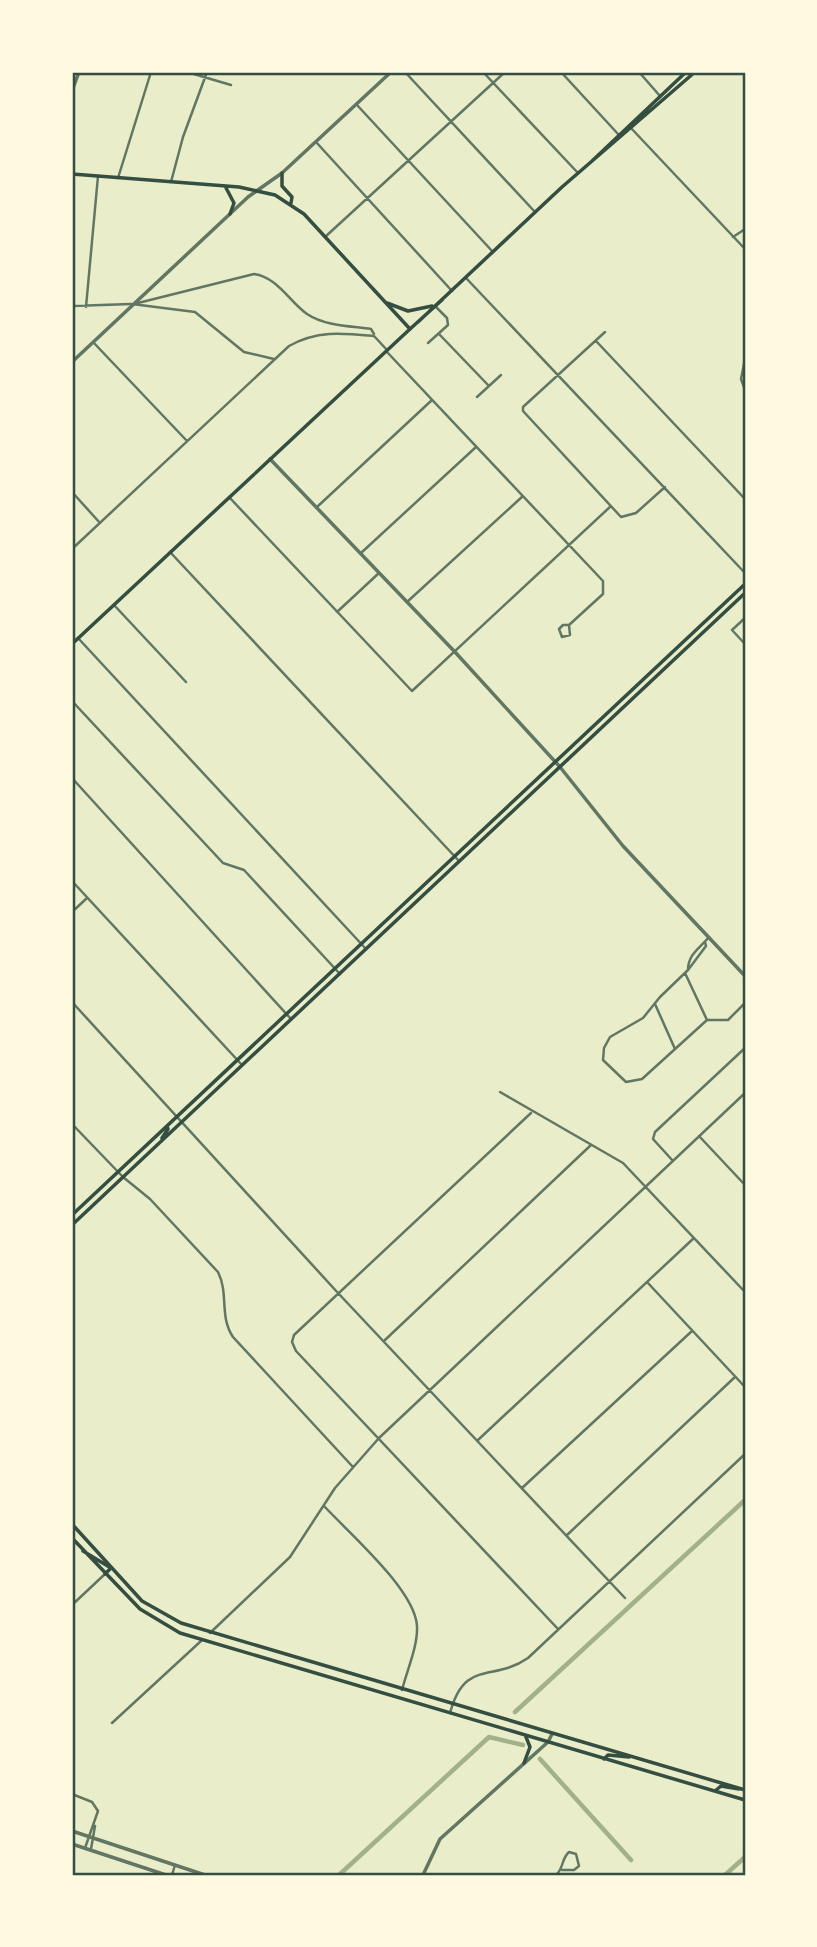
<svg xmlns="http://www.w3.org/2000/svg" width="817" height="1947" viewBox="0 0 817 1947" font-family="Lato,sans-serif">
<style>
.lines{fill:none;stroke-linecap:round;stroke-linejoin:round}
.canal{stroke:#a3b18a;stroke-width:4.5}
.minor{stroke:#617663;stroke-width:2.5}
.tertiary{stroke:#617663;stroke-width:3.5}
.secondary{stroke:#344e41;stroke-width:3.5}
.primary{stroke:#344e41;stroke-width:3.5}
.neatline{fill:none;stroke:#344e41;stroke-width:2.5}
</style>
<rect width="100%" height="100%" fill="#e9edc9"/>
<g class="lines">
<!-- canal -->
<path class="canal" d="M 515,1712 L 745,1500
M 540,1759 L 631,1860
M 339,1875 L 489,1737 L 523,1745
M 725,1875 L 745,1857"/>
<!-- minor -->
<path class="minor" d="M 187,72 L 231,85
M 405,72 L 535,212
M 483,72 L 578,173
M 561,72 L 618,134
M 639,72 L 660,96
M 357,105 L 493,252
M 630,127 L 745,249
M 316,142 L 452,291
M 118,178 L 151,72
M 171,182 L 183,137 L 207,72
M 325,237 L 505,72
M 733,237 L 745,229
M 466,278 L 745,573
M 138,303 L 254,274 C 277,277 290,302 307,314 C 325,326 350,326 371,329 L 374,334
M 132,304 L 195,312 L 244,352 L 274,359
M 72,306 L 131,304
M 86,307 L 98,176
M 605,332 L 523,407 L 523,411 L 621,517 L 636,513 L 665,487
M 439,334 L 489,386
M 596,341 L 745,499
M 93,342 L 187,441
M 428,343 L 448,325 L 447,318 L 436,307
M 387,352 L 603,581 L 603,594 L 569,625 L 570,635 L 562,637 L 559,629 L 563,625 L 569,625
M 745,359 L 741,379 L 745,390
M 477,397 L 501,375
M 72,492 L 100,523
M 229,497 L 412,691 L 611,506
M 317,507 L 432,400
M 72,549 L 289,346 C 317,330 343,333 374,336 L 387,350
M 170,552 L 459,861
M 361,553 L 476,447
M 407,602 L 523,496
M 114,605 L 186,682
M 337,612 L 379,573
M 745,618 L 732,630 L 745,644
M 78,638 L 366,949
M 72,701 L 223,863 L 244,870 L 340,974
M 72,778 L 291,1019
M 72,881 L 242,1065
M 72,912 L 87,898
M 705,942 L 706,946 L 688,970 C 688,954 700,948 709,937
M 688,970 L 660,997 L 643,1018 L 610,1037 L 604,1048 L 603,1060 L 626,1082 L 642,1079 L 707,1020 L 728,1020 L 745,1003
M 685,973 L 707,1020
M 72,1002 L 338,1293 L 625,1598
M 655,1004 L 675,1049
M 500,1092 L 623,1163 L 745,1292
M 531,1113 L 294,1335 L 292,1342 L 296,1351 L 558,1629
M 72,1124 L 123,1177 L 150,1199 L 218,1272 C 229,1294 219,1316 233,1337 L 353,1467
M 699,1136 L 745,1185
M 673,1161 L 653,1139 L 655,1132 L 745,1048
M 647,1282 L 745,1387
M 385,1340 L 591,1145
M 478,1440 L 694,1238
M 522,1488 L 692,1331
M 324,1506 C 349,1533 415,1590 417,1626 C 418,1646 407,1670 402,1690
M 567,1535 L 735,1377
M 72,1605 L 105,1574
M 210,1633 L 290,1557 L 335,1488 L 379,1438 L 745,1093
M 450,1713 C 465,1658 492,1683 528,1658 L 745,1454
M 112,1723 L 201,1641
M 72,1794 L 92,1802 L 98,1811 L 85,1848
M 91,1849 L 95,1826
M 172,1875 L 175,1865
M 556,1875 C 564,1868 561,1859 569,1852 L 576,1854 L 579,1866 L 574,1870 L 562,1870"/>
<!-- tertiary -->
<path class="tertiary" d="M 72,91 L 79,72
M 72,362 L 248,197 L 282,173 L 391,72
M 270,459 L 455,652 L 560,767 L 623,846 L 745,976
M 72,1831 L 205,1875
M 72,1844 L 166,1875
M 423,1875 L 440,1839 L 548,1742 L 552,1734"/>
<!-- secondary -->
<path class="secondary" d="M 72,644 L 410,329
M 72,1524 L 142,1601 L 181,1623 L 745,1790
M 72,1538 L 140,1609 L 180,1633 L 745,1800
M 83,1551 L 111,1568 L 105,1574
M 604,1759 L 608,1755 L 629,1757
M 524,1763 L 530,1747 L 526,1737
M 715,1791 L 721,1786 L 739,1789"/>
<!-- primary -->
<path class="primary" d="M 592,161 L 686,72
M 282,173 L 282,186 L 292,197 L 291,203
M 72,174 L 239,187 L 275,195 L 304,214 L 410,329 L 442,300
M 225,186 L 234,203 L 230,214
M 387,303 L 408,311 L 432,306
M 418,322 L 562,187 L 695,72
M 162,1138 L 168,1129 L 167,1126
M 72,1215 L 745,584
M 72,1225 L 745,593"/>
</g>
<!-- border -->
<rect width="817" height="1947" fill="none" stroke="#fefae0" stroke-width="147"/>
<rect x="74" y="74" width="670" height="1800" class="neatline"/>
</svg>
